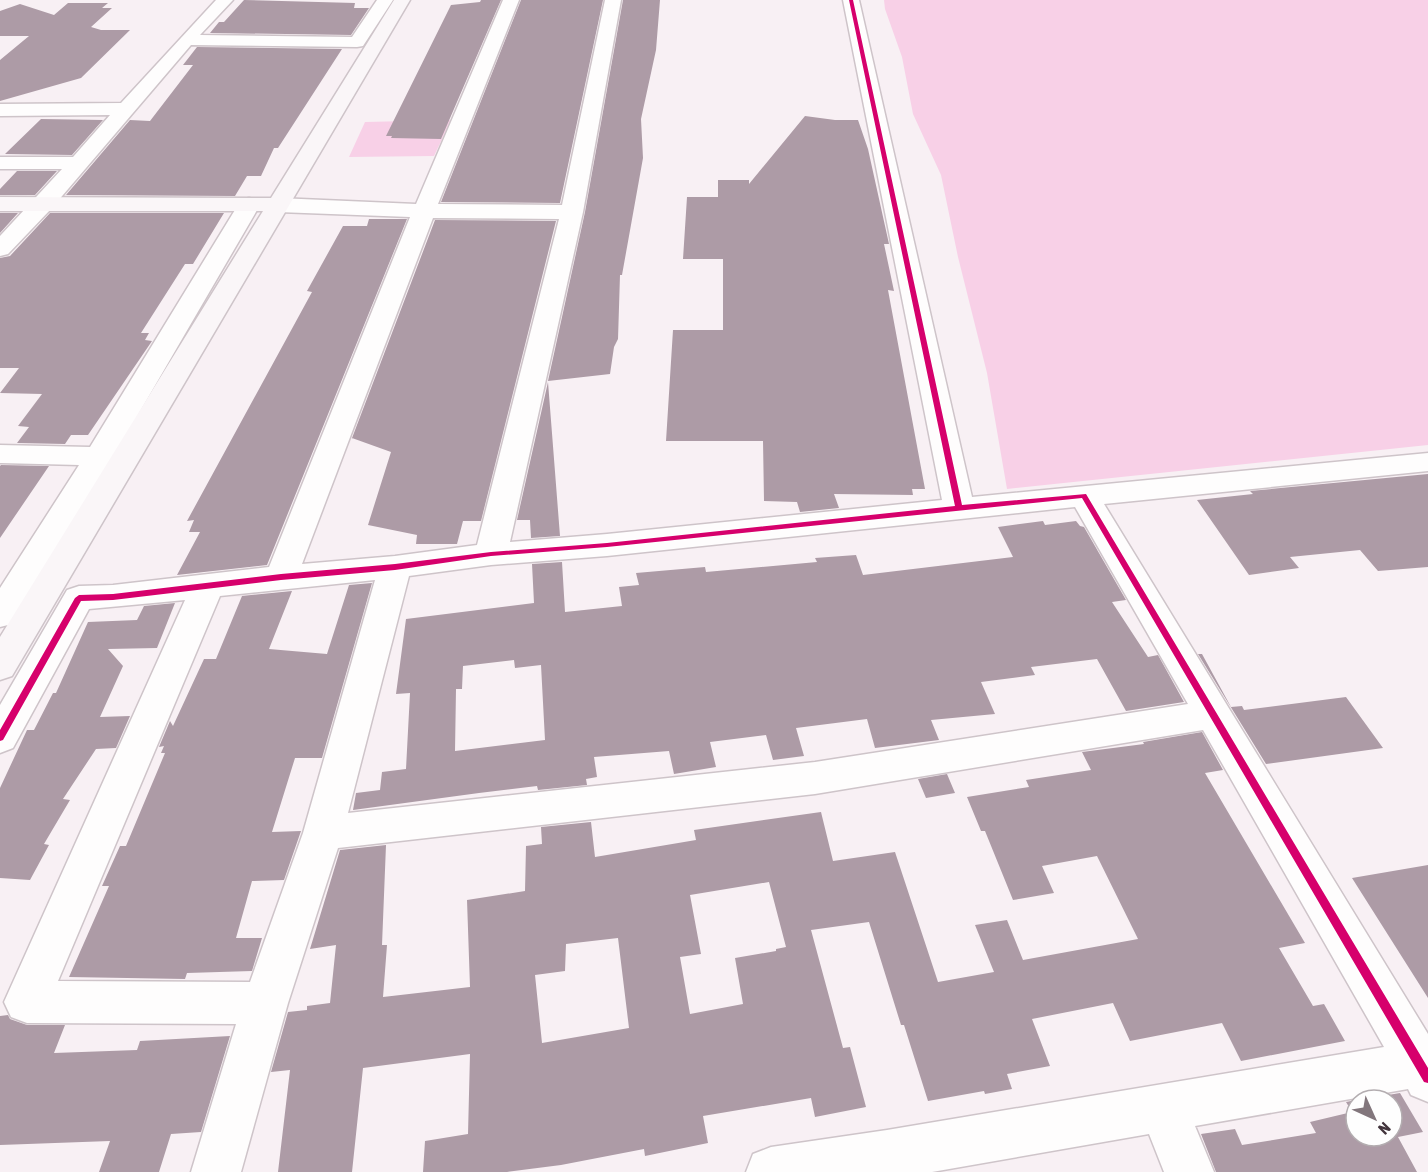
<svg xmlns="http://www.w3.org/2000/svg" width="1428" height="1172" viewBox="0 0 1428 1172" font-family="'Asap Condensed',sans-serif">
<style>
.green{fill:#f8d0e7}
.building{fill:#ad9ba6;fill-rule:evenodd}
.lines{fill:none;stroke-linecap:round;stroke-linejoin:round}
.street-casing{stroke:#cec4c9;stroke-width:3}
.secondary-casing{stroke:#cec4c9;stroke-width:3}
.street{fill:#fefdfd;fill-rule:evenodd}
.secondary{fill:#faf6f8;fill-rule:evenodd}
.cycleway-casing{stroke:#fefefe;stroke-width:3}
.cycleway{fill:#d6006c;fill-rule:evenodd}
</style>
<rect width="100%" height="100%" fill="#f8f0f4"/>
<!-- green -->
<path class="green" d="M 884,0 L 1428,0 L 1428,445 L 1007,489 L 987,373 L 958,257 L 941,175 L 913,114 L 902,57 L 885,9 Z
M 451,120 L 434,156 L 349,157 L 365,122 Z"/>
<!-- building -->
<path class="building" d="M 244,0 L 355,3 L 354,8 L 369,8 L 351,35 L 210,33 L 219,22 L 224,22 Z
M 481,0 L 501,0 L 441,139 L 391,138 L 392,136 L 386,136 L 451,5 L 480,2 Z
M 521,0 L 603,0 L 560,203 L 441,202 Z
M 623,0 L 660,0 L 656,50 L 641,119 L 643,158 L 622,275 L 620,275 L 618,339 L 614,347 L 610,374 L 548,381 L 585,212 Z
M 68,3 L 108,3 L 102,8 L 112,8 L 91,27 L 101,30 L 130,30 L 81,78 L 0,101 L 0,60 L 29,36 L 0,36 L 0,11 L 20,4 L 54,15 Z
M 197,47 L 342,49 L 278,148 L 274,148 L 261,176 L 247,176 L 235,196 L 66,195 L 130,120 L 150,121 L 193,65 L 183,65 Z
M 805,116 L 835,120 L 858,120 L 868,149 L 889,244 L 884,244 L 894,291 L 888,290 L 925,489 L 912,489 L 913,495 L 834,494 L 839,508 L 800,512 L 797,502 L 764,501 L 763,441 L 666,441 L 673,330 L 723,330 L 723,259 L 683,259 L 687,197 L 718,197 L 718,180 L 749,180 L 749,184 Z
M 41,119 L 103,120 L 72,155 L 5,154 Z
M 17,171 L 57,171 L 35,195 L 0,195 L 0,189 Z
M 0,213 L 18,213 L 0,233 Z
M 50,213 L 224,213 L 193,264 L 185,264 L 141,333 L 149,333 L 145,340 L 152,341 L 88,435 L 71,435 L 65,444 L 17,443 L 29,427 L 18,426 L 42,394 L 0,393 L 19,368 L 0,368 L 0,258 L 10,256 Z
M 369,219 L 407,219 L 267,565 L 177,575 L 200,532 L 189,532 L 194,520 L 187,521 L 312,292 L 307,291 L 343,226 L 367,226 Z
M 435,220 L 556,221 L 481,521 L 463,521 L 457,544 L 416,544 L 417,535 L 368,525 L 391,452 L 352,438 L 349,446 Z
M 548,382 L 560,536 L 531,538 L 530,520 L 517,520 Z
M 1,465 L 49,466 L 0,538 L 0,466 Z
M 1428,474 L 1428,567 L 1378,571 L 1360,550 L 1290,557 L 1299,568 L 1249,575 L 1197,500 L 1253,494 L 1250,491 Z
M 1043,521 L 1045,525 L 1076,521 L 1080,526 L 1084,527 L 1126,600 L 1112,602 L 1148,657 L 1158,655 L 1184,702 L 1126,711 L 1097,659 L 1031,667 L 1035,675 L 981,682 L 995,714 L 931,720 L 939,740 L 875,748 L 867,719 L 796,728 L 804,756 L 773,760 L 766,735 L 710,742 L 716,767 L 674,774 L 669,751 L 594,757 L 597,777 L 586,779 L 587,785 L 538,790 L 537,786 L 479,793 L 353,810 L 356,793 L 380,790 L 382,772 L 406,769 L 410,693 L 396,694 L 406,619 L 534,603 L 532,564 L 562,562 L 565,612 L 622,606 L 619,587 L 639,585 L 636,573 L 705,567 L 706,572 L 817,562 L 815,558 L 856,555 L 863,575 L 1013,557 L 998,527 ZM 514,660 L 515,668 L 541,665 L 545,740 L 455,751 L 456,689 L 462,689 L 463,666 Z
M 372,583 L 322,758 L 295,758 L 272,832 L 301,831 L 284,880 L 252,881 L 236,938 L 262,938 L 252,971 L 187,973 L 185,979 L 69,977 L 109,886 L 102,886 L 120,846 L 126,846 L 165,753 L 161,753 L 164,746 L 159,747 L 170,721 L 173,726 L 204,659 L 216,659 L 242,596 L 222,598 L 292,591 L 269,649 L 327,654 L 349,585 Z
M 175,603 L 157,648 L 108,649 L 123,666 L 100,717 L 130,716 L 116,748 L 96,749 L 63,799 L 70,800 L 44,844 L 49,845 L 30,880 L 0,878 L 0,788 L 27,730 L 34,730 L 53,693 L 56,693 L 88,622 L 137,620 L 144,606 Z
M 1198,654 L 1202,654 L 1231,707 L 1242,706 L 1244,710 L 1346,697 L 1383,748 L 1266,764 Z
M 1202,732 L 1223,770 L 1205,773 L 1305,943 L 1279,948 L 1313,1006 L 1324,1004 L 1345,1041 L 1241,1061 L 1222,1023 L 1130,1041 L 1113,1003 L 1032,1019 L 1050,1066 L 1007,1074 L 1012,1089 L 985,1094 L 984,1091 L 928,1101 L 904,1025 L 901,1025 L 869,922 L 811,930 L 843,1048 L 850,1047 L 866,1107 L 815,1117 L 811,1098 L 703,1116 L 708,1143 L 645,1156 L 644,1149 L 561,1165 L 507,1172 L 423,1172 L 425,1141 L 468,1134 L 470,1054 L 363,1068 L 352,1172 L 278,1172 L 290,1070 L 271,1072 L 288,1012 L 307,1010 L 307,1006 L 330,1003 L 336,945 L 310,949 L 340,850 L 386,845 L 382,945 L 387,945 L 383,997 L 470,987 L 467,900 L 525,891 L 526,846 L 542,844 L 541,827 L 591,822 L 595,857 L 696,840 L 694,830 L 821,812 L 833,861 L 895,852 L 938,982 L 994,972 L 975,925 L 1007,920 L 1023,960 L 1138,939 L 1097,856 L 1042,866 L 1054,893 L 1013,900 L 985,831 L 981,831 L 967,797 L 1029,787 L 1026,780 L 1091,770 L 1082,752 L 1144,744 L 1143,742 ZM 769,882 L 786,947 L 776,949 L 776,951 L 735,958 L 743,1004 L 690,1014 L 680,957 L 701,954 L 690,895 ZM 618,938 L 629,1028 L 542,1043 L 535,975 L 565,971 L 566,944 Z
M 947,774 L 955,793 L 926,798 L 918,779 Z
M 1428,865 L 1428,998 L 1352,878 Z
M 8,1015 L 10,1019 L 27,1025 L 65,1025 L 54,1053 L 137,1050 L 140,1041 L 230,1036 L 201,1132 L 171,1134 L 159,1172 L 99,1172 L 110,1141 L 0,1145 L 0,1016 Z
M 1400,1093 L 1423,1132 L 1398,1137 L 1417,1172 L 1216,1172 L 1201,1134 L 1235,1129 L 1242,1145 L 1316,1133 L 1310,1122 L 1352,1112 L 1346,1102 L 1356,1100 L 1356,1136 L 1392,1136 L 1392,1100 L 1358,1100 Z"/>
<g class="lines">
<!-- street casing -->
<g class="street-casing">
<path id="street" d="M 216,0 L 233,0 L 200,35 L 352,37 L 377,0 L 393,0 L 363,46 L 357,47 L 191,45 L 51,209 L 8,254 L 0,256 L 0,236 L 62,169 L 0,169 L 0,157 L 73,157 L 110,115 L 0,116 L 0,104 L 121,103 Z
M 503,0 L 519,0 L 438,204 L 562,205 L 605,0 L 621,0 L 583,212 L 510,542 L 607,534 L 942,500 L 843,0 L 859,0 L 972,497 L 1428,453 L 1428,471 L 1104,504 L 1428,1034 L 1428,1102 L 1411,1095 L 1408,1089 L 1195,1126 L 1214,1172 L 1164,1172 L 1149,1134 L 932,1172 L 746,1172 L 753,1154 L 771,1147 L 887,1130 L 1384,1047 L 1203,730 L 815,794 L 338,848 L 288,1003 L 241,1172 L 191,1172 L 236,1024 L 27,1023 L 11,1017 L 4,1002 L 185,600 L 89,609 L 13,748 L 0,753 L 0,705 L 67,590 L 79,586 L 113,585 L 269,567 L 410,217 L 278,212 L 270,210 L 267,205 L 270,200 L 278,198 L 416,204 ZM 433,218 L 559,219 L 477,545 L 395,556 L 302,564 ZM 1075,507 L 1188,704 L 815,762 L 348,813 L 409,576 L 491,565 L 607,556 ZM 375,580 L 303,833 L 250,982 L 58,981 L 220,596 Z
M 249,198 L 257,200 L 260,205 L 114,456 L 12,624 L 0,627 L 0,588 L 79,465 L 0,463 L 0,445 L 90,447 L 238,205 L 241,200 Z"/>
</g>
<!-- secondary casing -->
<g class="secondary-casing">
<path id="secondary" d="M 394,0 L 410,0 L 12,676 L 0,680 L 0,637 L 263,211 L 0,211 L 0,197 L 271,198 Z"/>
</g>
<!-- street -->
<use href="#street" class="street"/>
<!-- secondary -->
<use href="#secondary" class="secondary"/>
<!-- cycleway casing -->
<g class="cycleway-casing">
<path id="cycleway" d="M 849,0 L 853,0 L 962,505 L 1086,494 L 1428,1068 L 1428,1083 L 1424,1082 L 1082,498 L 607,547 L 491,556 L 395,570 L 281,580 L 113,600 L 81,601 L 3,740 L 0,741 L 0,730 L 75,598 L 79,595 L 113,594 L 281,574 L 395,564 L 491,552 L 607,543 L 955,506 Z"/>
</g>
<!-- cycleway -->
<use href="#cycleway" class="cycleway"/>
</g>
<!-- north arrow -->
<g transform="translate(1374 1118) rotate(135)"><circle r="28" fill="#fefefe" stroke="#b3adb0" stroke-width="1.5"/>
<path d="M0-4.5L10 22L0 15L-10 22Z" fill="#82767c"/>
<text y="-9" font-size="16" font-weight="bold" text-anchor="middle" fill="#42343c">N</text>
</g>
</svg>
